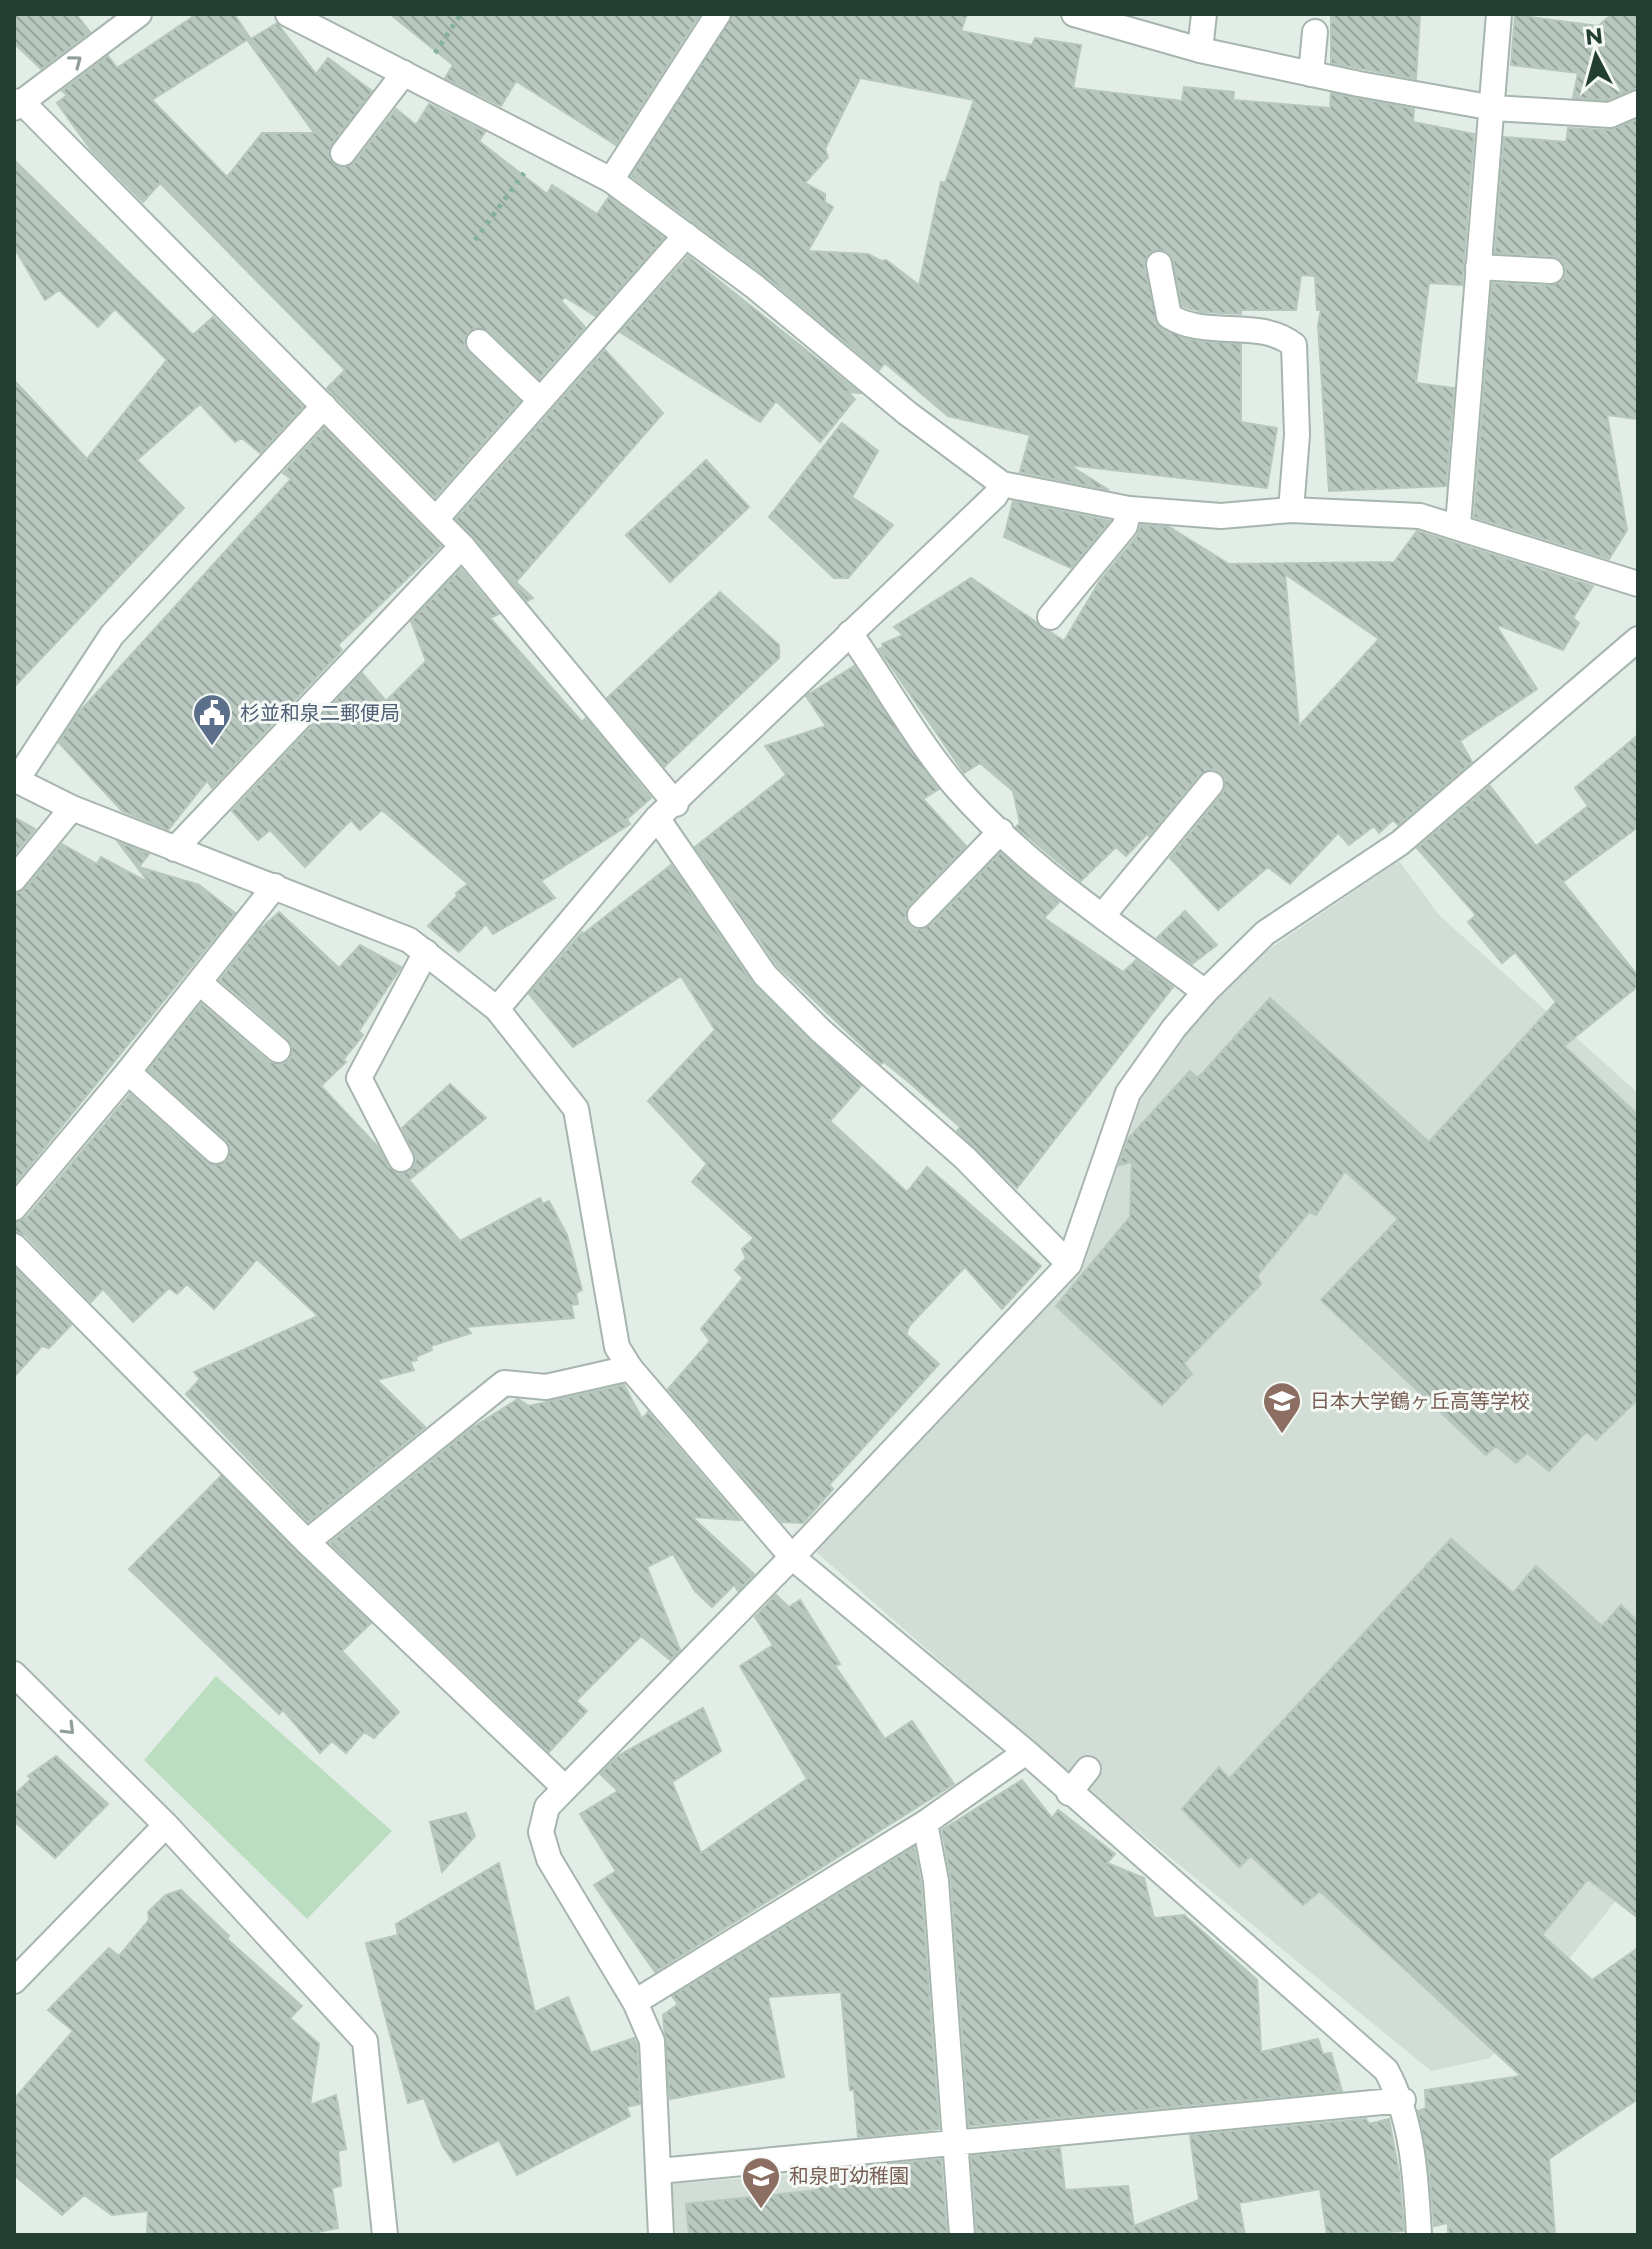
<svg xmlns="http://www.w3.org/2000/svg" width="1652" height="2249" viewBox="0 0 1652 2249" font-family="Montserrat,'Noto Sans JP',sans-serif">
<style>
.built{fill:#d1ddd6}
.grass{fill:#bcdec0}
.building{fill:url(#building-back-hatch);stroke:#b6c7bd;stroke-width:2;fill-rule:evenodd}
.lines{fill:none;stroke-linecap:round;stroke-linejoin:round}
.service-casing{stroke:#a6b5ad;stroke-width:28}
.minor-casing{stroke:#a6b5ad;stroke-width:28}
.path{stroke:#84b19c;stroke-width:5;stroke-dasharray:4 6;stroke-linecap:butt}
.service{stroke:#fff;stroke-width:24}
.minor{stroke:#fff;stroke-width:24}
.oneway{stroke:#919f99}
.labels{text-anchor:middle;dominant-baseline:central;stroke-width:6;stroke-linejoin:round;paint-order:stroke}
.service-label{font-size:20px;fill:#4e5e75;stroke:#f4f9f6;text-anchor:start}
.education-label{font-size:20px;fill:#785e54;stroke:#f4f9f6;text-anchor:start}
</style>
<defs>
<pattern id="building-back-hatch" width="6" height="6" patternUnits="userSpaceOnUse" patternTransform="scale(2)"><rect width="6" height="6" fill="#b8c8c0"/><path d="M-1 5l2 2M0 0l6 6M5-1l2 2" fill="none" stroke="#95a49d"/></pattern>
</defs>
<rect width="100%" height="100%" fill="#e3ede7"/>
<!-- built -->
<path class="built" d="M 1399,861 L 1440,916 L 1638,1093 L 1638,1873 L 1490,2058 L 1431,2071 L 1078,1782 L 815,1551 L 1082,1270 L 1142,1097 L 1181,1034 L 1240,969 Z
M 846,2170 L 850,2235 L 675,2235 L 672,2184 Z"/>
<!-- grass -->
<path class="grass" d="M 216,1676 L 392,1831 L 307,1919 L 144,1760 Z"/>
<!-- building -->
<path class="building" d="M 14,14 L 76,14 L 90,32 L 41,69 L 14,43 Z
M 197,14 L 234,14 L 250,38 L 152,100 L 227,177 L 262,133 L 314,133 L 248,41 L 277,23 L 316,74 L 328,58 L 372,91 L 331,145 L 329,158 L 335,165 L 342,168 L 354,163 L 396,109 L 416,125 L 429,104 L 485,132 L 479,141 L 547,194 L 552,185 L 597,214 L 609,197 L 664,238 L 595,316 L 565,297 L 561,301 L 585,327 L 539,379 L 489,331 L 476,328 L 468,332 L 464,345 L 468,352 L 520,401 L 435,497 L 327,388 L 345,370 L 160,183 L 143,202 L 92,151 L 57,103 L 67,95 L 62,91 L 108,56 L 117,68 Z
M 390,14 L 700,14 L 616,145 L 516,81 L 501,106 L 445,78 L 453,65 Z
M 733,14 L 967,14 L 961,31 L 1032,45 L 1035,38 L 1081,45 L 1073,88 L 1182,101 L 1184,87 L 1234,92 L 1233,100 L 1330,108 L 1331,93 L 1414,109 L 1413,122 L 1474,134 L 1462,285 L 1429,283 L 1416,383 L 1454,388 L 1446,486 L 1329,491 L 1318,325 L 1321,310 L 1317,310 L 1315,276 L 1301,275 L 1296,310 L 1241,310 L 1241,314 L 1202,312 L 1182,306 L 1173,260 L 1170,254 L 1157,249 L 1149,253 L 1144,266 L 1158,326 L 1196,341 L 1241,344 L 1241,422 L 1277,428 L 1267,488 L 1069,465 L 1109,490 L 1020,472 L 1030,435 L 948,416 L 885,363 L 879,370 L 763,274 L 631,176 ZM 860,78 L 974,100 L 945,183 L 941,182 L 919,285 L 886,260 L 881,261 L 868,254 L 808,251 L 833,207 L 825,202 L 825,194 L 805,183 L 828,157 L 825,149 Z
M 1331,14 L 1420,14 L 1416,79 L 1331,63 Z
M 1612,14 L 1638,14 L 1638,88 L 1607,100 L 1573,98 L 1578,73 L 1511,65 L 1515,15 L 1598,26 Z
M 1638,119 L 1638,419 L 1607,415 L 1627,530 L 1609,559 L 1474,517 L 1492,283 L 1551,286 L 1563,280 L 1566,273 L 1564,264 L 1553,256 L 1495,253 L 1504,137 L 1566,142 L 1568,128 L 1610,130 Z
M 14,160 L 193,335 L 213,317 L 303,407 L 260,453 L 242,438 L 235,442 L 200,404 L 137,460 L 184,508 L 14,687 L 14,380 L 87,459 L 167,360 L 115,309 L 98,327 L 59,290 L 45,300 L 14,247 Z
M 688,256 L 860,393 L 848,392 L 855,399 L 820,442 L 776,401 L 760,422 L 620,332 Z
M 605,350 L 663,413 L 516,582 L 533,598 L 527,601 L 456,519 Z
M 842,423 L 878,451 L 852,497 L 893,525 L 848,578 L 834,578 L 769,517 Z
M 324,428 L 441,546 L 338,645 L 342,650 L 212,788 L 207,781 L 168,830 L 122,811 L 59,743 L 79,712 L 291,479 L 283,473 Z
M 706,460 L 749,507 L 670,582 L 626,535 Z
M 1013,501 L 1110,521 L 1071,568 L 1004,537 Z
M 1141,525 L 1169,527 L 1229,564 L 1394,562 L 1417,531 L 1593,586 L 1573,618 L 1579,623 L 1563,650 L 1495,624 L 1537,689 L 1460,741 L 1472,762 L 1398,825 L 1393,820 L 1379,833 L 1374,826 L 1349,845 L 1338,833 L 1290,884 L 1268,867 L 1218,910 L 1170,858 L 1223,793 L 1225,780 L 1220,772 L 1213,769 L 1200,774 L 1149,836 L 1147,834 L 1126,856 L 1116,847 L 1081,881 L 1016,827 L 1020,823 L 1013,791 L 980,763 L 964,773 L 879,649 L 884,647 L 882,644 L 903,635 L 894,627 L 971,578 L 1064,641 L 1099,582 L 1137,536 ZM 1285,574 L 1379,639 L 1299,726 Z
M 461,569 L 499,614 L 490,618 L 582,722 L 586,718 L 651,798 L 627,819 L 630,824 L 541,881 L 555,898 L 493,934 L 486,924 L 459,952 L 428,926 L 457,896 L 456,893 L 468,884 L 382,810 L 360,830 L 351,820 L 305,867 L 270,830 L 258,840 L 232,811 L 362,673 L 386,701 L 426,661 L 411,621 Z
M 720,592 L 779,645 L 779,658 L 664,767 L 607,698 Z
M 854,666 L 939,789 L 923,799 L 966,846 L 909,905 L 905,918 L 909,925 L 917,930 L 931,925 L 1000,853 L 1059,902 L 1044,918 L 1123,972 L 1136,960 L 1173,987 L 1017,1188 L 957,1131 L 960,1127 L 910,1083 L 884,1062 L 881,1064 L 777,965 L 695,847 L 786,775 L 765,746 L 826,726 L 806,696 Z
M 1638,735 L 1638,827 L 1563,882 L 1638,976 L 1638,986 L 1564,1046 L 1638,1115 L 1638,1399 L 1596,1440 L 1586,1432 L 1549,1471 L 1527,1453 L 1516,1463 L 1496,1446 L 1486,1455 L 1321,1300 L 1398,1219 L 1345,1171 L 1316,1215 L 1309,1212 L 1257,1276 L 1261,1284 L 1184,1363 L 1192,1374 L 1162,1405 L 1056,1306 L 1130,1217 L 1132,1162 L 1119,1165 L 1128,1139 L 1190,1071 L 1198,1078 L 1270,998 L 1429,1142 L 1556,1002 L 1515,952 L 1502,963 L 1468,922 L 1476,915 L 1417,848 L 1490,786 L 1536,846 L 1588,806 L 1575,788 Z
M 14,817 L 35,829 L 14,855 Z
M 118,842 L 149,854 L 139,867 L 199,885 L 235,913 L 14,1185 L 14,894 L 26,888 L 62,844 L 97,864 L 101,857 L 149,883 Z
M 671,865 L 754,985 L 861,1086 L 830,1121 L 907,1192 L 927,1167 L 1041,1266 L 1002,1309 L 965,1267 L 910,1325 L 906,1334 L 939,1364 L 829,1485 L 833,1489 L 803,1523 L 782,1522 L 668,1389 L 710,1341 L 701,1329 L 743,1278 L 735,1270 L 746,1258 L 742,1249 L 754,1238 L 692,1182 L 707,1164 L 648,1101 L 715,1030 L 681,976 L 573,1047 L 529,994 L 582,932 L 583,934 Z
M 1185,911 L 1217,945 L 1192,964 L 1157,938 Z
M 279,912 L 339,968 L 360,945 L 401,967 L 359,1031 L 363,1035 L 343,1060 L 346,1062 L 321,1086 L 379,1148 L 388,1167 L 401,1174 L 413,1168 L 416,1159 L 402,1128 L 450,1084 L 486,1118 L 409,1180 L 460,1241 L 540,1198 L 543,1204 L 549,1201 L 567,1235 L 582,1290 L 576,1293 L 578,1304 L 571,1305 L 574,1318 L 466,1327 L 471,1333 L 431,1346 L 432,1350 L 416,1357 L 417,1360 L 410,1362 L 414,1370 L 377,1380 L 425,1427 L 308,1522 L 186,1394 L 200,1379 L 194,1372 L 318,1316 L 257,1259 L 214,1309 L 187,1284 L 177,1294 L 169,1288 L 133,1322 L 103,1289 L 91,1302 L 25,1235 L 14,1231 L 14,1223 L 26,1218 L 130,1094 L 207,1163 L 220,1165 L 228,1160 L 230,1147 L 226,1140 L 148,1070 L 201,1004 L 269,1062 L 282,1064 L 290,1059 L 292,1046 L 288,1039 L 220,980 L 258,931 Z
M 14,1267 L 71,1325 L 49,1348 L 42,1346 L 14,1377 Z
M 624,1385 L 642,1419 L 648,1412 L 740,1520 L 692,1517 L 754,1574 L 738,1591 L 734,1585 L 712,1607 L 695,1591 L 673,1554 L 647,1567 L 680,1650 L 670,1660 L 641,1636 L 576,1701 L 587,1711 L 549,1752 L 330,1543 L 472,1428 L 518,1399 L 529,1406 Z
M 221,1476 L 371,1623 L 342,1651 L 399,1712 L 374,1738 L 364,1732 L 346,1753 L 332,1741 L 320,1753 L 283,1710 L 279,1714 L 129,1569 Z
M 1451,1539 L 1513,1593 L 1536,1566 L 1602,1626 L 1621,1605 L 1638,1622 L 1638,1918 L 1588,1879 L 1542,1935 L 1592,1980 L 1638,1948 L 1638,2099 L 1549,2159 L 1555,2235 L 1448,2235 L 1448,2223 L 1434,2226 L 1429,2169 L 1418,2111 L 1426,2108 L 1425,2090 L 1521,2076 L 1320,1891 L 1303,1905 L 1251,1856 L 1239,1867 L 1182,1809 L 1219,1767 L 1229,1779 Z
M 776,1595 L 789,1607 L 800,1600 L 840,1664 L 835,1666 L 885,1739 L 912,1721 L 954,1784 L 655,1972 L 594,1885 L 616,1871 L 580,1814 L 618,1791 L 600,1774 L 618,1756 L 703,1708 L 721,1751 L 672,1782 L 701,1853 L 807,1779 L 740,1666 L 773,1645 L 755,1617 Z
M 56,1756 L 108,1804 L 55,1858 L 14,1821 L 14,1795 L 31,1779 L 28,1776 Z
M 1022,1780 L 1052,1818 L 1058,1810 L 1115,1854 L 1107,1863 L 1144,1878 L 1154,1918 L 1184,1915 L 1257,1980 L 1261,2052 L 1318,2039 L 1323,2054 L 1331,2053 L 1342,2091 L 969,2126 L 951,1880 L 942,1830 Z
M 466,1813 L 475,1836 L 442,1872 L 430,1822 Z
M 914,1847 L 921,1883 L 939,2129 L 858,2137 L 854,2090 L 850,2090 L 841,1992 L 768,1997 L 784,2077 L 670,2099 L 663,2015 L 678,2004 L 672,1996 Z
M 499,1863 L 535,2012 L 568,1997 L 591,2053 L 634,2038 L 637,2044 L 640,2104 L 626,2107 L 630,2116 L 517,2175 L 499,2140 L 454,2162 L 443,2147 L 424,2098 L 408,2103 L 366,1943 L 398,1935 L 396,1924 Z
M 181,1890 L 229,1936 L 227,1939 L 302,2006 L 290,2018 L 319,2044 L 310,2105 L 336,2095 L 346,2149 L 338,2151 L 341,2186 L 332,2188 L 338,2228 L 303,2235 L 147,2235 L 148,2211 L 112,2215 L 84,2195 L 62,2215 L 14,2175 L 14,2099 L 73,2031 L 48,2010 L 109,1948 L 119,1956 L 149,1920 L 148,1912 L 166,1895 Z
M 1366,2119 L 1369,2124 L 1389,2119 L 1399,2173 L 1404,2231 L 1327,2235 L 1320,2189 L 1239,2203 L 1245,2235 L 977,2235 L 971,2156 L 1060,2148 L 1065,2190 L 1128,2186 L 1134,2226 L 1199,2200 L 1190,2135 Z
M 941,2159 L 947,2235 L 689,2235 L 686,2204 L 818,2190 L 817,2179 L 861,2174 L 860,2167 Z"/>
<g class="lines">
<!-- service casing -->
<g class="service-casing">
<path id="service" d="M 1200,50 L 1204,14
M 1311,74 L 1315,32
M 343,153 L 404,73
M 611,180 L 718,14
M 1159,264 L 1169,316 C 1207,340 1258,317 1294,345 L 1297,435 L 1291,510
M 1478,267 L 1551,271
M 479,342 L 540,400
M 436,519 L 686,235
M 1050,617 L 1125,526 L 1129,509
M 850,633 C 884,682 919,744 957,788 C 1027,868 1121,929 1205,992
M 175,849 L 462,546
M 920,915 L 1001,831
M 1103,915 L 1211,784
M 200,983 L 278,1050
M 128,1072 L 216,1151
M 401,1159 L 359,1078 L 426,952
M 14,1246 L 307,1542 L 565,1788
M 307,1542 L 504,1383 L 546,1387 L 630,1368
M 1069,1793 L 1088,1769"/>
</g>
<!-- minor casing -->
<g class="minor-casing">
<path id="minor" d="M 288,14 L 611,180 L 754,286 L 907,413 L 1002,484 L 1129,509 L 1221,516 L 1291,510 L 1420,516 L 1638,584
M 1074,14 L 1200,50 L 1359,84 L 1494,108 L 1610,115 L 1638,103
M 21,101 L 462,546 L 676,804
M 14,108 L 139,14
M 1458,525 L 1499,14
M 14,779 L 72,808 L 409,940 L 497,1009 L 576,1109 L 617,1347 L 630,1368 L 792,1557 L 1026,1752 L 1386,2070 C 1413,2119 1416,2179 1419,2235
M 16,781 L 112,635 L 324,406
M 657,818 L 765,975 L 821,1031 L 965,1158 L 1069,1264
M 14,879 L 72,808
M 497,1009 L 657,818 L 995,496 L 1002,484
M 14,1208 L 128,1072 L 275,886
M 14,1674 L 166,1825 L 365,2041 L 385,2235
M 925,1823 L 936,1881 L 962,2235
M 14,1981 L 166,1825
M 635,2002 L 925,1823 L 1026,1752
M 659,2171 L 1403,2100
M 661,2235 L 652,2041 L 635,2002 L 549,1859 L 541,1832 L 547,1807 L 792,1557 L 1069,1264 L 1128,1093 L 1174,1028 L 1205,992 L 1265,933 L 1400,843 L 1638,639"/>
</g>
<!-- path -->
<path class="path" d="M 435,53 L 461,14
M 475,240 L 524,173"/>
<!-- service -->
<use href="#service" class="service"/>
<!-- minor -->
<use href="#minor" class="minor"/>
</g>
<!-- one-way arrows -->
<defs><path id="oneway-chevron" d="M-2-3.5L2.5 0L-2 3.5" fill="none" stroke-width="1.6" stroke-linecap="round" stroke-linejoin="round" transform="scale(2)"/></defs>
<g class="oneway">
<use href="#oneway-chevron" transform="translate(76 61) rotate(-37)"/>
<use href="#oneway-chevron" transform="translate(69 1729) rotate(45)"/>
</g>
<!-- icons -->
<defs>
<g id="civic-pin" transform="scale(2)"><path d="M0 17L-7.5 6A9.5 9.5 0 1 1 7.5 6Z" fill="#5c6f8a" stroke="#f4f9f6"/><path d="M-.6-6.5H3V-4.5H.6V-3L4-1V1h2V6H-6V1h2V-1L-.6-3ZM-1.2 2.5V6h2.4V2.5Z" fill="#fff"/></g>
<g id="school-pin" transform="scale(2)"><path d="M0 17L-7.5 6A9.5 9.5 0 1 1 7.5 6Z" fill="#8d6e63" stroke="#f4f9f6"/><path d="M0-5L7-2L0 1L-7-2ZM-4 1L0 2.5L4 1V4Q0 6-4 4Z" fill="#fff"/></g>
</defs>
<g fill-rule="evenodd">
<use href="#civic-pin" x="212" y="713"/>
<use href="#school-pin" x="1282" y="1401"/>
<use href="#school-pin" x="761" y="2176"/>
</g>
<g class="labels">
<!-- service labels -->
<g class="service-label">
<text x="240" y="713">杉並和泉二郵便局</text>
</g>
<!-- education labels -->
<g class="education-label">
<text x="1310" y="1401">日本大学鶴ヶ丘高等学校</text>
<text x="789" y="2176">和泉町幼稚園</text>
</g>
</g>
<!-- border -->
<rect width="1652" height="2249" fill="none" stroke="#233f33" stroke-width="32"/>
<!-- north arrow -->
<g transform="translate(1596 56) rotate(354)" stroke="#f4f9f6" stroke-width="6" paint-order="stroke">
<path d="M0-6L14 30L0 20L-14 30Z" fill="#233f33"/>
<text y="-12" font-size="22" font-weight="bold" text-anchor="middle" fill="#233f33">N</text>
</g>
</svg>
